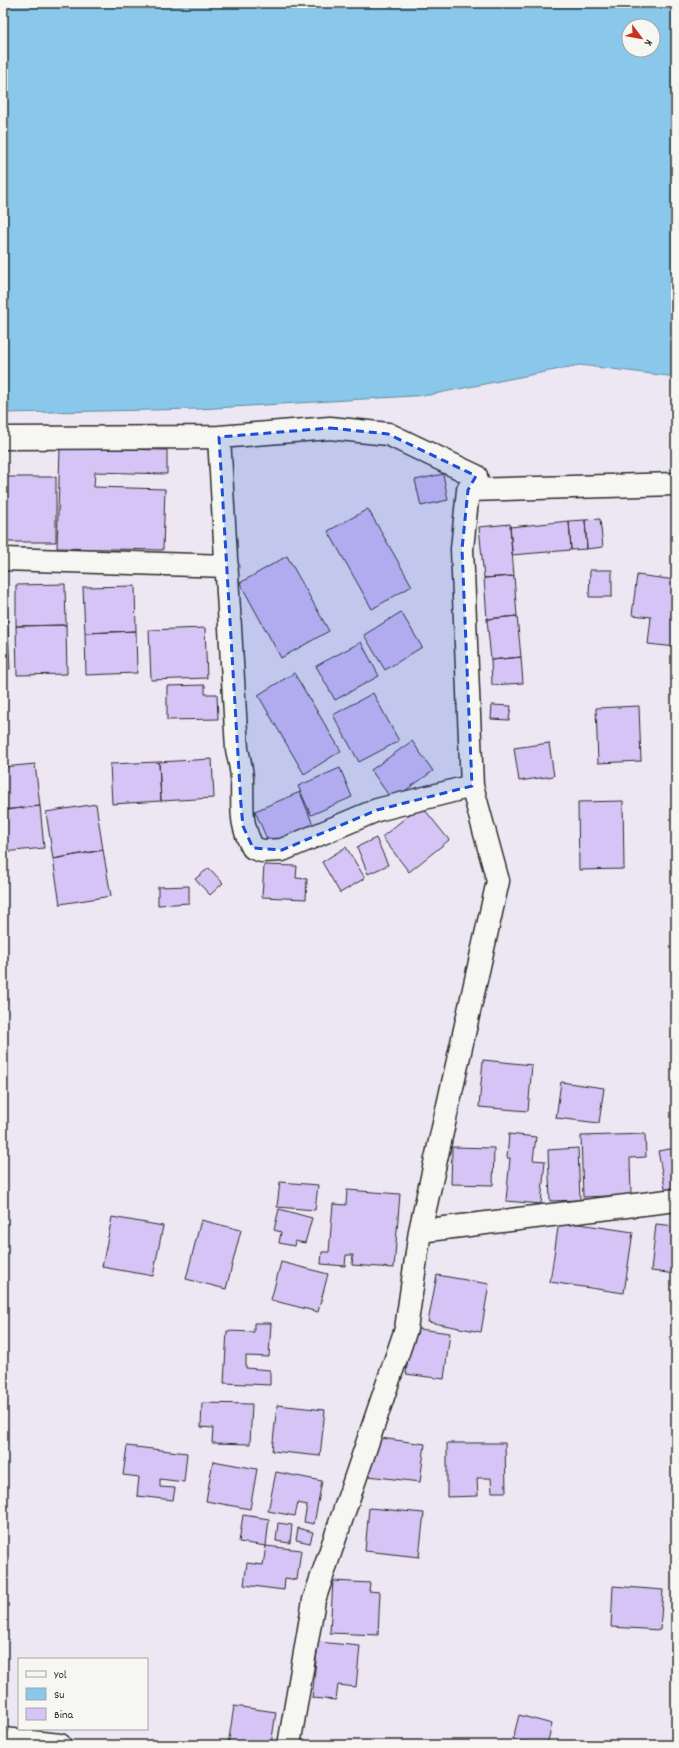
<svg xmlns="http://www.w3.org/2000/svg" width="679" height="1748" viewBox="0 0 679 1748" font-family="Dekko,sans-serif">
<style>
.water{fill:#89c8ea;stroke:#63899e;fill-rule:evenodd}
.building{fill:#d5c4f5;stroke:#2b2b2b}
.lines{fill:none;stroke-linecap:round;stroke-linejoin:round}
.minor-casing{stroke:#2b2b2b;stroke-width:25}
.minor{stroke:#f6f6f2;stroke-width:22}
.marked{fill:#1d4ed8;fill-opacity:0.2;stroke:#1d4ed8;stroke-width:3;stroke-dasharray:8 5;stroke-linejoin:round}
</style>
<rect width="100%" height="100%" fill="#ece7f3"/>
<filter id="ink" filterUnits="userSpaceOnUse"><feTurbulence type="fractalNoise" baseFrequency=".025" numOctaves="2"/><feDisplacementMap in="SourceGraphic" scale="8" xChannelSelector="R" yChannelSelector="G"/><feConvolveMatrix kernelMatrix="1 2 1 2 8 2 1 2 1" color-interpolation-filters="sRGB"/></filter>
<g filter="url(#ink)">
<!-- water -->
<path class="water" d="M 3,3 L 676,3 L 676,377 L 580,365 L 429,395 L 199,409 L 3,413 ZM 629,26 L 653,26 L 653,50 L 629,50 Z"/>
<!-- building -->
<path class="building" d="M 60,448 L 167,450 L 167,474 L 95,472 L 94,487 L 165,489 L 163,550 L 57,548 Z
M 443,474 L 448,500 L 421,506 L 415,480 Z
M 3,477 L 56,477 L 56,542 L 3,542 Z
M 368,509 L 412,586 L 372,609 L 328,531 Z
M 600,519 L 603,547 L 587,549 L 585,520 Z
M 585,520 L 587,549 L 571,550 L 569,521 Z
M 569,521 L 571,550 L 512,555 L 510,527 Z
M 510,524 L 514,576 L 484,578 L 479,527 Z
M 287,556 L 329,631 L 281,658 L 240,583 Z
M 590,570 L 612,570 L 612,597 L 589,597 Z
M 637,575 L 676,580 L 676,647 L 648,644 L 651,617 L 632,615 Z
M 514,576 L 517,616 L 487,619 L 484,578 Z
M 3,581 L 6,581 L 8,630 L 3,630 Z
M 65,584 L 66,625 L 16,626 L 16,585 Z
M 135,586 L 136,631 L 85,633 L 83,587 Z
M 401,612 L 422,647 L 385,670 L 364,635 Z
M 517,616 L 521,657 L 491,660 L 487,619 Z
M 66,625 L 67,674 L 17,675 L 16,626 Z
M 205,628 L 207,678 L 151,680 L 149,630 Z
M 3,630 L 8,630 L 10,669 L 3,669 Z
M 136,631 L 137,673 L 86,675 L 85,633 Z
M 361,642 L 379,676 L 335,700 L 316,666 Z
M 521,657 L 523,683 L 492,685 L 491,660 Z
M 294,673 L 341,751 L 304,774 L 258,695 Z
M 205,685 L 205,694 L 217,694 L 218,719 L 167,720 L 167,686 Z
M 373,693 L 399,741 L 359,762 L 333,715 Z
M 492,705 L 511,706 L 509,720 L 491,719 Z
M 639,706 L 641,761 L 598,763 L 596,708 Z
M 412,741 L 433,771 L 392,800 L 371,770 Z
M 549,743 L 554,776 L 519,781 L 514,748 Z
M 212,759 L 214,798 L 161,801 L 159,762 Z
M 159,762 L 161,801 L 112,804 L 110,764 Z
M 35,764 L 40,806 L 3,810 L 3,767 Z
M 340,768 L 352,797 L 311,815 L 298,786 Z
M 300,792 L 313,825 L 269,844 L 255,811 Z
M 623,801 L 624,869 L 579,870 L 578,802 Z
M 96,804 L 103,850 L 53,859 L 46,812 Z
M 421,805 L 449,840 L 409,872 L 382,837 Z
M 40,806 L 44,848 L 3,852 L 3,810 Z
M 376,838 L 388,865 L 368,874 L 357,847 Z
M 346,847 L 365,878 L 340,893 L 322,862 Z
M 103,850 L 111,896 L 60,904 L 53,859 Z
M 264,865 L 297,866 L 296,878 L 307,879 L 306,899 L 262,897 Z
M 209,868 L 223,883 L 210,895 L 195,879 Z
M 189,886 L 189,903 L 158,905 L 158,887 Z
M 483,1060 L 532,1065 L 528,1111 L 479,1107 Z
M 561,1082 L 604,1088 L 599,1123 L 556,1118 Z
M 509,1134 L 536,1137 L 533,1160 L 545,1161 L 541,1204 L 506,1201 L 510,1158 L 507,1158 Z
M 645,1134 L 646,1157 L 630,1158 L 631,1195 L 583,1197 L 581,1136 Z
M 452,1147 L 494,1148 L 493,1185 L 451,1184 Z
M 578,1148 L 580,1200 L 550,1201 L 548,1150 Z
M 676,1148 L 676,1191 L 666,1193 L 658,1151 Z
M 280,1182 L 318,1185 L 315,1210 L 277,1207 Z
M 347,1190 L 400,1194 L 394,1268 L 352,1265 L 353,1255 L 346,1255 L 345,1266 L 321,1264 L 322,1252 L 329,1252 L 333,1204 L 346,1205 Z
M 279,1209 L 312,1218 L 305,1243 L 295,1241 L 294,1246 L 279,1243 L 281,1232 L 274,1230 Z
M 112,1217 L 163,1226 L 153,1276 L 102,1267 Z
M 201,1220 L 241,1230 L 226,1289 L 186,1279 Z
M 559,1221 L 633,1232 L 624,1293 L 550,1282 Z
M 656,1224 L 676,1226 L 676,1274 L 651,1271 Z
M 281,1262 L 328,1274 L 318,1312 L 271,1300 Z
M 437,1275 L 489,1284 L 481,1332 L 428,1322 Z
M 254,1323 L 271,1323 L 269,1357 L 246,1356 L 246,1368 L 270,1370 L 270,1385 L 224,1383 L 227,1331 L 254,1332 Z
M 411,1328 L 450,1333 L 444,1379 L 406,1374 Z
M 202,1403 L 252,1404 L 250,1444 L 212,1443 L 213,1428 L 201,1427 Z
M 277,1405 L 325,1410 L 320,1456 L 272,1451 Z
M 373,1437 L 425,1444 L 420,1482 L 368,1476 Z
M 447,1443 L 505,1443 L 506,1492 L 492,1492 L 491,1478 L 477,1478 L 478,1496 L 447,1497 Z
M 127,1446 L 187,1453 L 184,1482 L 160,1479 L 160,1487 L 175,1488 L 173,1500 L 137,1496 L 139,1477 L 123,1475 Z
M 213,1461 L 257,1469 L 250,1509 L 206,1501 Z
M 276,1472 L 322,1481 L 314,1524 L 304,1522 L 307,1505 L 298,1503 L 295,1516 L 268,1511 Z
M 369,1508 L 424,1513 L 419,1557 L 365,1551 Z
M 243,1515 L 269,1519 L 266,1546 L 239,1542 Z
M 278,1523 L 292,1525 L 290,1543 L 276,1541 Z
M 298,1528 L 313,1532 L 310,1543 L 296,1540 Z
M 266,1546 L 301,1550 L 297,1580 L 285,1578 L 284,1590 L 244,1585 L 247,1563 L 263,1565 Z
M 333,1581 L 370,1583 L 369,1591 L 380,1592 L 378,1635 L 330,1633 Z
M 613,1586 L 663,1590 L 660,1630 L 611,1627 Z
M 318,1642 L 360,1646 L 356,1687 L 338,1685 L 336,1700 L 312,1698 Z
M 234,1706 L 276,1712 L 271,1745 L 228,1745 Z
M 519,1715 L 552,1724 L 547,1745 L 534,1745 L 513,1739 Z"/>
<g class="lines">
<!-- minor casing -->
<g class="minor-casing">
<path id="minor" d="M 219,437 L 237,749 C 239,759 242,770 242,780 C 243,807 239,823 253,848 L 262,851 L 282,850 L 377,810 L 472,786
M 3,438 L 219,437 L 330,428 L 388,434 L 476,476 L 468,490 L 676,484
M 3,559 L 227,566
M 420,1231 L 676,1200
M 3,1739 L 60,1745
M 289,1745 L 314,1600 L 406,1329 L 420,1231 L 498,881 L 472,786 L 462,549 L 468,490"/>
</g>
<!-- minor -->
<use href="#minor" class="minor"/>
</g>
</g>
<!-- marked area -->
<path class="marked" d="M 330,428 L 388,434 L 476,476 L 468,490 L 462,549 L 472,786 L 377,810 L 282,850 L 253,848 L 243,826 L 241,805 L 219,437 Z"/>
<!-- margin -->
<rect width="679" height="1748" fill="none" stroke="#f6f6f2" stroke-width="16"/>
<rect x="8" y="8" width="663" height="1732" fill="none" stroke="#2b2b2b" stroke-width="1.5" filter="url(#ink)"/>
<!-- legend -->
<rect x="18" y="1658" width="130" height="72" fill="#f6f6f2" stroke="#a5a5a2"/>
<rect x="26" y="1671" width="20" height="6" fill="#f6f6f2" stroke="#a5a5a2"/>
<text x="54" y="1678" font-size="12" fill="#2b2b2b">Yol</text>
<rect x="26" y="1688" width="20" height="12" fill="#89c8ea" stroke="#a5a5a2"/>
<text x="54" y="1698" font-size="12" fill="#2b2b2b">Su</text>
<rect x="26" y="1708" width="20" height="12" fill="#d5c4f5" stroke="#a5a5a2"/>
<text x="54" y="1718" font-size="12" fill="#2b2b2b">Bina</text>
<!-- north arrow -->
<g transform="translate(641 38) rotate(122)"><circle r="19" fill="#f6f6f2" stroke="#a5a5a2"/>
<path d="M0-3L7 15L0 10L-7 15Z" fill="#c8321e"/>
<text y="-6" font-size="11" font-weight="bold" text-anchor="middle" fill="#2b2b2b">K</text>
</g>
</svg>
